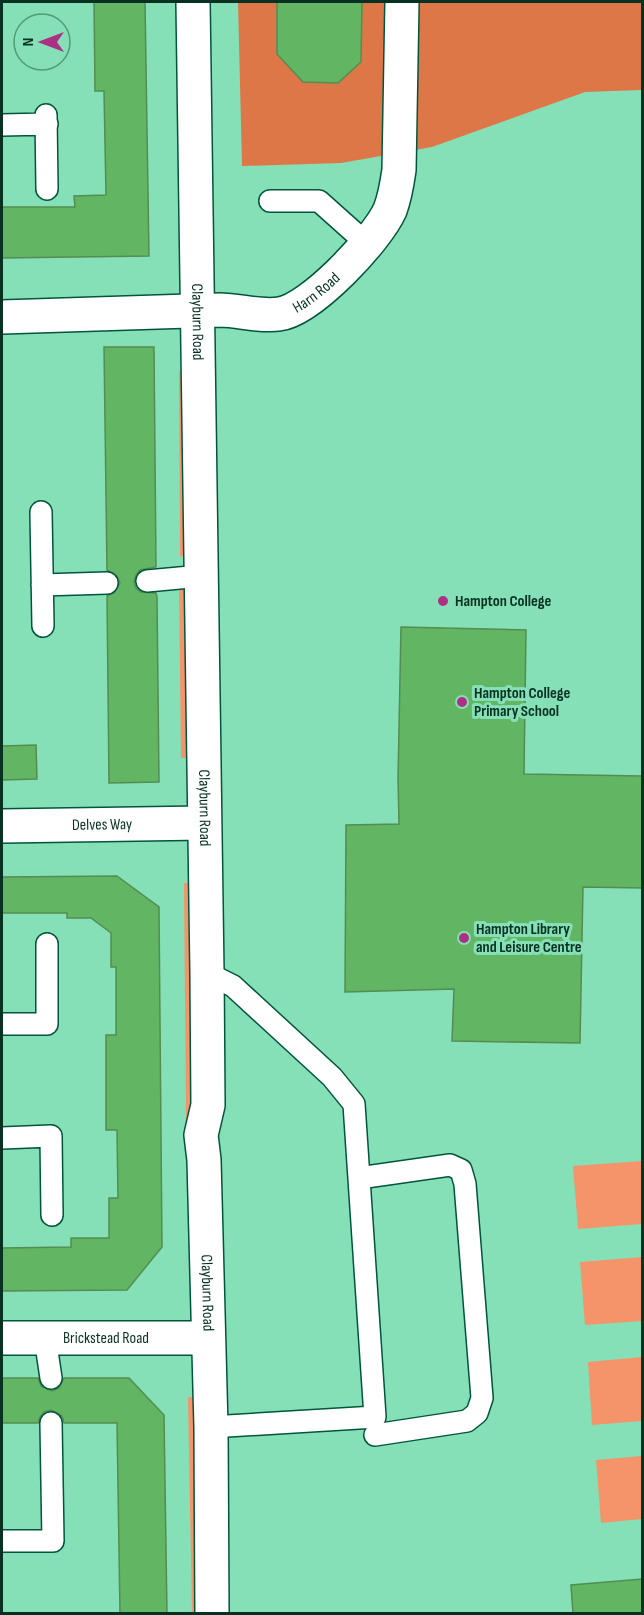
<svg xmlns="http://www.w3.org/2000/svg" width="644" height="1615" viewBox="0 0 644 1615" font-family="'Sofia Sans Condensed',sans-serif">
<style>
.green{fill:#f5946a}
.forest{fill:#de7748}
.building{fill:#62b563;stroke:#538d52;stroke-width:1.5}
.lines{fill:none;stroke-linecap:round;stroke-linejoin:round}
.service-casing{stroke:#01553b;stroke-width:24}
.minor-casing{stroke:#01553b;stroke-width:36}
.tertiary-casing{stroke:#01553b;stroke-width:36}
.service{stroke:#fff;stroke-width:21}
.minor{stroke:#fff;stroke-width:33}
.tertiary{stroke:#fff;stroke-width:33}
.poi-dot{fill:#ac3184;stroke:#85e0b8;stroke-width:2}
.labels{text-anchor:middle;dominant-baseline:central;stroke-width:6;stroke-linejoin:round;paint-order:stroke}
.street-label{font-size:16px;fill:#083121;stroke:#85e0b8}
.poi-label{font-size:16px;font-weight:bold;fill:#083121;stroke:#85e0b8;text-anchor:start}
</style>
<rect width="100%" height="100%" fill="#85e0b8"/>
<!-- green -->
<path class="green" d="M 179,371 L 194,371 L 195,551 L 180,557 Z
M 179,586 L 195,593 L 197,758 L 181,758 Z
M 184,883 L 200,883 L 202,1120 L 186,1120 Z
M 642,1161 L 642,1224 L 578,1229 L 573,1166 Z
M 642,1257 L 642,1321 L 585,1325 L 580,1262 Z
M 642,1357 L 642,1421 L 592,1425 L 588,1362 Z
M 188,1397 L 205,1398 L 206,1613 L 192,1613 Z
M 642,1456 L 642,1519 L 601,1523 L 596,1460 Z"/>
<!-- forest -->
<path class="forest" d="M 238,2 L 642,2 L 642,90 L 585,92 L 432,147 L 341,163 L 242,166 Z"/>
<!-- building -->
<path class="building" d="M 94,2 L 145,2 L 149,256 L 2,258 L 2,207 L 75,207 L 74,196 L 106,195 L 104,91 L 95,91 Z
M 277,2 L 362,2 L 361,62 L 338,83 L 303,82 L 277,54 Z
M 104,347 L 154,347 L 156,567 L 140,570 L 136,575 L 134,582 L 136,588 L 141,592 L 156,593 L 157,597 L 159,782 L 109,783 L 107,596 L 114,593 L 120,583 L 117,576 L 107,570 Z
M 401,627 L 526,630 L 524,774 L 642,776 L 642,888 L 583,887 L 580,1043 L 452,1041 L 454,989 L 345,992 L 346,825 L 399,824 L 398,778 Z
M 36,745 L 37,779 L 2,780 L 2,746 Z
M 117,876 L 159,907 L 162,1247 L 127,1290 L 2,1291 L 2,1248 L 71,1247 L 71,1238 L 109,1238 L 109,1198 L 118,1198 L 117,1130 L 106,1130 L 106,1035 L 116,1035 L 116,967 L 111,967 L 111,933 L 91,918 L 67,918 L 67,913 L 2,913 L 2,877 Z
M 2,1378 L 38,1378 L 41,1386 L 52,1391 L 59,1388 L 64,1378 L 129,1378 L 164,1415 L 167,1614 L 120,1614 L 117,1423 L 64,1423 L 62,1416 L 51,1410 L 44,1412 L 40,1417 L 38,1423 L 2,1423 Z
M 642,1579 L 642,1614 L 573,1614 L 571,1585 Z"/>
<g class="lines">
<!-- service casing -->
<g class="service-casing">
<path id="service" d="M 46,115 L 47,189
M 2,125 L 47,124
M 270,201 L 319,201 L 366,243
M 41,512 L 43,626
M 147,581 L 201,576
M 42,585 L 107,583
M 207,973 L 233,986 L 332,1077 L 354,1104 L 375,1417 L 211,1427
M 2,1024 L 47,1024 L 47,944
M 2,1138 L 51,1136 L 52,1215
M 359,1178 L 450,1165 L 461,1170 L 465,1184 L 482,1398 L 477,1413 L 467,1421 L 375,1435
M 45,1338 L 51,1378
M 2,1541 L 53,1541 L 51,1423"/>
</g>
<!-- minor casing -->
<g class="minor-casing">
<g id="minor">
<path id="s1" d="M 2,317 C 74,314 147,313 220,310 C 239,310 260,317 279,314 C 311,310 377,239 390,210 C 395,197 397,184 399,170 L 402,2"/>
<path id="s2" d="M 2,826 L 204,823"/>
<path id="s3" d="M 2,1338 L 208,1338"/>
</g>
</g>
<!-- tertiary casing -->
<g class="tertiary-casing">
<g id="tertiary">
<path id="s4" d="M 193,2 L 207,973 L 208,1105 L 201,1135 L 204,1160 L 211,1427 L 212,1614"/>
</g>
</g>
<!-- service -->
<use href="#service" class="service"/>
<!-- minor -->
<use href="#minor" class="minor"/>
<!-- tertiary -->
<use href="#tertiary" class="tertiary"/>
</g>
<!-- markers -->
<g class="poi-dot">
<circle cx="443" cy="601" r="6"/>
<circle cx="462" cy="702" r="6"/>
<circle cx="464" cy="938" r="6"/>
</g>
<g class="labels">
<!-- street labels -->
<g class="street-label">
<text stroke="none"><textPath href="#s1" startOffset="321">Harn Road</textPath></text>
<text stroke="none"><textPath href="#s4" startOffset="320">Clayburn Road</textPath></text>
<text stroke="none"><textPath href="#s4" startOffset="806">Clayburn Road</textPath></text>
<text stroke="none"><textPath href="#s2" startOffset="100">Delves Way</textPath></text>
<text stroke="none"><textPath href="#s4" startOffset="1292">Clayburn Road</textPath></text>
<text stroke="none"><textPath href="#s3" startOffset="104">Brickstead Road</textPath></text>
</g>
<!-- poi labels -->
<g class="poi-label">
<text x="455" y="601">Hampton College</text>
<text x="474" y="693">Hampton College<tspan x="474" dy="18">Primary School</tspan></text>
<text x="476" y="929">Hampton Library<tspan x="476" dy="18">and Leisure Centre</tspan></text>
</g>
</g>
<!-- border -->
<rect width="644" height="1615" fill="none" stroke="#083121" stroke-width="6"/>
<!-- north arrow -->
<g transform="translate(42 42) rotate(270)"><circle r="28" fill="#85e0b8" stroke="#539a7c" stroke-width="1.5"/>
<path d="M0-4.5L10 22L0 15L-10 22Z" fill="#ac3184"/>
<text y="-9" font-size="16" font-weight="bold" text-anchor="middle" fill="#083121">N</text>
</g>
</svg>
